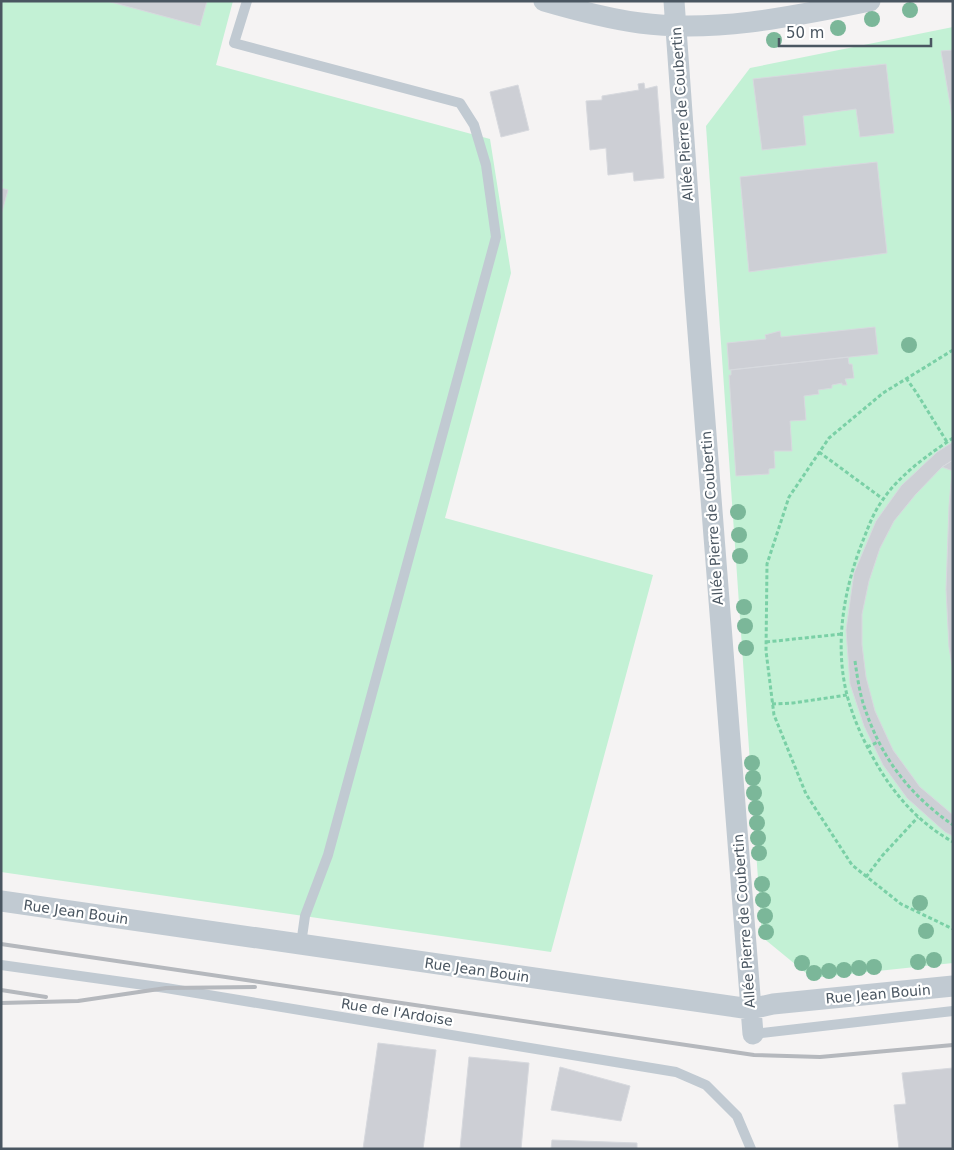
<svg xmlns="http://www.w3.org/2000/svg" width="954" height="1150" viewBox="0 0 954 1150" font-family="'DejaVu Sans',sans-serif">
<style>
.green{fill:#c3f1d5}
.building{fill:#cdcfd5;stroke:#d7d9de}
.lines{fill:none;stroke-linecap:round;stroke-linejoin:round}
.path{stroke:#7ad0a6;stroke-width:3;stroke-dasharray:4 2.5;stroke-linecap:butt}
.lane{stroke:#c1cad2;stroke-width:10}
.street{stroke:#c1cad2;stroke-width:21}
.rail{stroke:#b5b8bd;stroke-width:4}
.tree{fill:#7bb799}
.labels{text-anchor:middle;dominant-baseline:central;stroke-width:4.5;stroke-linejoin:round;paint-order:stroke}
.street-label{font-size:14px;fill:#4a5661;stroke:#fff}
</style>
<rect width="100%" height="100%" fill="#f5f3f3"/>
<!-- green -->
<path class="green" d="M 1,1 L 233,1 L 216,65 L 490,139 L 511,273 L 445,518 L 653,575 L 551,952 L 1,872 Z
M 953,27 L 953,963 L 812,978 L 762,937 L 706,126 L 750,68 Z"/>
<!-- building -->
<path class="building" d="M 107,1 L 207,1 L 200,26 Z
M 953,50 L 953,121 L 941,51 Z
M 886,64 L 894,133 L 860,137 L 856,109 L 803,116 L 806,145 L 762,150 L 753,79 Z
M 644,83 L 645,89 L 657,86 L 664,178 L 634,181 L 633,172 L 608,175 L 606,148 L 590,150 L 586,101 L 602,100 L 602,96 L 639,90 L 638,84 Z
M 518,85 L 529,130 L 501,137 L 490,92 Z
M 877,162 L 887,253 L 749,272 L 740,177 Z
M 1,179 L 3,180 L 1,188 L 8,190 L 1,215 Z
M 875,327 L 878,354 L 729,370 L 727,343 L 766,339 L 765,335 L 780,331 L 781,337 Z
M 848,357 L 849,364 L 852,364 L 854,378 L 845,379 L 847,385 L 842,385 L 842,383 L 832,385 L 832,388 L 818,390 L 819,394 L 804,396 L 806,420 L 790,421 L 792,451 L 774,451 L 775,468 L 769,469 L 769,474 L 736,476 L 729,375 L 731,375 L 731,370 Z
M 953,442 L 953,460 L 942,467 L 916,494 L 894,521 L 880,548 L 869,581 L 862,614 L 862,645 L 866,677 L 875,711 L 893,750 L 920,787 L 953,815 L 953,836 L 945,832 L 907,798 L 883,765 L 864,726 L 850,684 L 846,630 L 854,573 L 876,521 L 901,486 L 937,452 Z
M 953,460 L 953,471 L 942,467 Z
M 952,471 L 953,471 L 953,671 L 949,647 L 946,589 L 949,506 Z
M 378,1043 L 436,1050 L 423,1149 L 363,1149 Z
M 469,1057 L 529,1063 L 521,1149 L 460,1149 Z
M 560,1067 L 630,1086 L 621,1121 L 551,1110 Z
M 953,1068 L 953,1149 L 899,1149 L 894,1105 L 906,1104 L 902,1073 Z
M 552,1140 L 637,1143 L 637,1149 L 551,1149 Z"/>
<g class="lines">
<!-- path -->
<path class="path" d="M 953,350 L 883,393 L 829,438 L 789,497 L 767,564 L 766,651 L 774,715 L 806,794 L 852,865 L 901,904 L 953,929
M 906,378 L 916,392 L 947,442
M 953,438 C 929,454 898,476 882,501 C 874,512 869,525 864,538 C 844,587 834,643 847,695 C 853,718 863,740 875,761 C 894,795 919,823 953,842
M 819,452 L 883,499
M 766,642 L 842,634
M 855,661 C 857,675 859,689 863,703 C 880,756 907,793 953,825
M 772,704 L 793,703 L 847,695
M 867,747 L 878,742
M 866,877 L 882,856 L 918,817"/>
<!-- lane -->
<path class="lane" d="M 247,1 L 234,43 L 460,103 L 474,125 L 486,165 L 496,237 L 328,855 L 305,916 L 301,944
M 1,965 L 166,988 L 676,1072 L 706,1085 L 737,1116 L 751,1149
M 753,1034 L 953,1011"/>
<!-- street -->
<path class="street" d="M 544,1 C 575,10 608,19 640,23 C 717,33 795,16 870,1
M 674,1 L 695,294 L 753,1034
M 1,901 L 750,1009 L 773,1004 L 953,986"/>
<!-- rail -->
<path class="rail" d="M 1,944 L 754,1055 L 820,1057 L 953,1045
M 1,990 L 46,997
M 1,1003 L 78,1001 L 166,988 L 255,987"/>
</g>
<!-- trees -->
<g class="tree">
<circle cx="910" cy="10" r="8"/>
<circle cx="872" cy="19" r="8"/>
<circle cx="838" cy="28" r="8"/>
<circle cx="774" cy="40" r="8"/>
<circle cx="909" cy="345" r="8"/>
<circle cx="738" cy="512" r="8"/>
<circle cx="739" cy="535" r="8"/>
<circle cx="740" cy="556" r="8"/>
<circle cx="744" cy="607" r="8"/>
<circle cx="745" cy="626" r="8"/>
<circle cx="746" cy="648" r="8"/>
<circle cx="752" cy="763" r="8"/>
<circle cx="753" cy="778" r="8"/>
<circle cx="754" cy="793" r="8"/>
<circle cx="756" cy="808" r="8"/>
<circle cx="757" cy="823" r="8"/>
<circle cx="758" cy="838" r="8"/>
<circle cx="759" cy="853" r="8"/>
<circle cx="762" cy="884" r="8"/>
<circle cx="763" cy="900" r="8"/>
<circle cx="920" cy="903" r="8"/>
<circle cx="765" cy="916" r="8"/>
<circle cx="926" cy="931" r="8"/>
<circle cx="766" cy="932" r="8"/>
<circle cx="934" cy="960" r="8"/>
<circle cx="918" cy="962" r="8"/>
<circle cx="802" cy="963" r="8"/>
<circle cx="874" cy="967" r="8"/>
<circle cx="859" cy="968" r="8"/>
<circle cx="844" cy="970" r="8"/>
<circle cx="829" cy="971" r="8"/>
<circle cx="814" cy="973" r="8"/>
</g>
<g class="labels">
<!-- street labels -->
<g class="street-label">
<text transform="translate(682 114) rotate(-94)">Allée Pierre de Coubertin</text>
<text transform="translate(712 518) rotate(-94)">Allée Pierre de Coubertin</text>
<text transform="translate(76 912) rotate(8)">Rue Jean Bouin</text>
<text transform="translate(744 921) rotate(-94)">Allée Pierre de Coubertin</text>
<text transform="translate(477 970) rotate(8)">Rue Jean Bouin</text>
<text transform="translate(878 994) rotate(-5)">Rue Jean Bouin</text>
<text transform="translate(397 1012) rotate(9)">Rue de l'Ardoise</text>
</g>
</g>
<!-- border -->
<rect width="954" height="1150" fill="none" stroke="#4a5661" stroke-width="5"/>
<!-- scale -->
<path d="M779 38v8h152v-8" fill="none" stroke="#4a5661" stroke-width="2.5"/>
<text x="786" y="38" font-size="15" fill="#4a5661" stroke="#ffffff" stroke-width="4" paint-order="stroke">50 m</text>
</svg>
